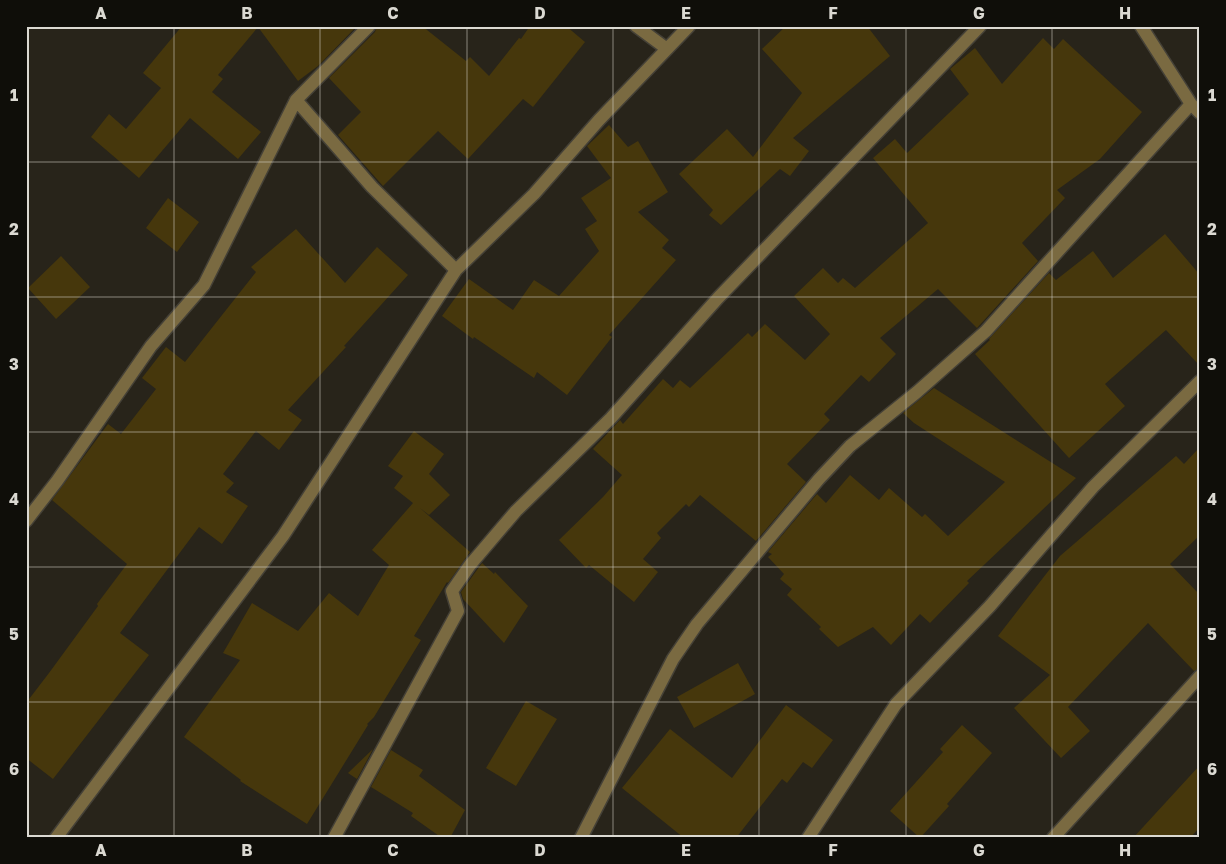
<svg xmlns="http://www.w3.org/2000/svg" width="1226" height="864" viewBox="0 0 1226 864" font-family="'Golos Text',sans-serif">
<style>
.building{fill:#46370c}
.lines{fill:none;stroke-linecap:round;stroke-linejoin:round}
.minor-casing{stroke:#454137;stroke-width:15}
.minor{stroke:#7a6a41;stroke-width:12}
.grid{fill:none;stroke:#dbd9d2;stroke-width:1;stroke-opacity:0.55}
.neatline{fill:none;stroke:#dbd9d2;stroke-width:2}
.grid-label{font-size:16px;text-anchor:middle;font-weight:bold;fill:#dbd9d2}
</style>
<rect width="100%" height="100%" fill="#28241a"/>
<!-- building -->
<path class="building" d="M 182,26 L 357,26 L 318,66 L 298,81 L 258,27 L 218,75 L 223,79 L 212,92 L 261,132 L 238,159 L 190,118 L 139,178 L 91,137 L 109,114 L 126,129 L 161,88 L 143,73 Z
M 377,26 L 422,26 L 466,61 L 470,57 L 489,76 L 519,38 L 521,39 L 530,26 L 566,26 L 585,42 L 533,107 L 523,99 L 468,159 L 438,131 L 383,186 L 338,135 L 361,112 L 329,78 L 375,32 Z
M 786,26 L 867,26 L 890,56 L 793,138 L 809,151 L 790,176 L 780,169 L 721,225 L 709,215 L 713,210 L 679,174 L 727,129 L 753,157 L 802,93 L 762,49 Z
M 1043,38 L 1054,49 L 1063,39 L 1142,112 L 1100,159 L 1057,190 L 1065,198 L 1022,243 L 1038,261 L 977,328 L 938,289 L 880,338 L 896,354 L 869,382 L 861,375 L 824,414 L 830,420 L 787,464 L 806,482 L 756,541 L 700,495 L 689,507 L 686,504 L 657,533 L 661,538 L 643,559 L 658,572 L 634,602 L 589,565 L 586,568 L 559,540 L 603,497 L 622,475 L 593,449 L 606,435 L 620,420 L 623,424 L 663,379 L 673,388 L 680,380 L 690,388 L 748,333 L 752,337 L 765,324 L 805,360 L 830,334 L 794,296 L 823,268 L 838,283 L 843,278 L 855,288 L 928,223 L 873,158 L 895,139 L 907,153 L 969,94 L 950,69 L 975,48 L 1002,84 Z
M 609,125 L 628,147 L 638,141 L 668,192 L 638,212 L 669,240 L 662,248 L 676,260 L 609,335 L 612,337 L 567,395 L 537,372 L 534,378 L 474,337 L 473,339 L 442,316 L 469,279 L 513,310 L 534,280 L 559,296 L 599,251 L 585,229 L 597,221 L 581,198 L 611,178 L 587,146 Z
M 168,198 L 199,222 L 177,252 L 146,228 Z
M 296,229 L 345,283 L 377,247 L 408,275 L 344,346 L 346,347 L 288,410 L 302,420 L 279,450 L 256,431 L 223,474 L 234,483 L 226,492 L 248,506 L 222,544 L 199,527 L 120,633 L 149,655 L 53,779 L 26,758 L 26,703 L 49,673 L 98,606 L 97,604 L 127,564 L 52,500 L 108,424 L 121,434 L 156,389 L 142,378 L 166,347 L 185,362 L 256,272 L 251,267 Z
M 1165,234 L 1200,275 L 1200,366 L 1166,330 L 1105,384 L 1125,406 L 1069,458 L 975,354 L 990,340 L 989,339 L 1049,273 L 1056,280 L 1093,251 L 1113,278 Z
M 61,256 L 90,287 L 56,319 L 28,288 Z
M 934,388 L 1076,478 L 967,581 L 969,583 L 930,623 L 920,614 L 891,645 L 873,627 L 838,647 L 819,629 L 821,627 L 787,595 L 792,589 L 780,579 L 784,574 L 768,557 L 772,554 L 768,552 L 817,494 L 826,503 L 850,475 L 879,500 L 889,488 L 922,517 L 925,514 L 948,536 L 1005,482 L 914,423 L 903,413 Z
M 414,431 L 444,454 L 429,474 L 450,495 L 429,515 L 420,508 L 470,552 L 448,583 L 447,582 L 414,636 L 421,640 L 374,717 L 367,724 L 368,725 L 307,824 L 240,781 L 241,780 L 184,737 L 240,660 L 223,653 L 252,603 L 298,631 L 329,593 L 358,616 L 389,565 L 372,550 L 413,503 L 394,488 L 403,476 L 388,466 Z
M 1200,447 L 1200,535 L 1170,564 L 1200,595 L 1200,668 L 1194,671 L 1148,623 L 1068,707 L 1090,731 L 1061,758 L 1014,708 L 1050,675 L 998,636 L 1060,556 L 1176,456 L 1184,464 Z
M 482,563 L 494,574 L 495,572 L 528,606 L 504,643 L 463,599 L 461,592 Z
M 738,663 L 755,694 L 694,728 L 677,697 Z
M 526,701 L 557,719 L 516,786 L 486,768 Z
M 786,705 L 833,740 L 812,768 L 803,762 L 787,783 L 782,779 L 736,838 L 684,838 L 622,788 L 670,729 L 732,778 Z
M 962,725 L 992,753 L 947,804 L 949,806 L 920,838 L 890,811 L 943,752 L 940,749 Z
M 373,749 L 357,779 L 348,773 Z
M 391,750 L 423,770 L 419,776 L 465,810 L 450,838 L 442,838 L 411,816 L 413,813 L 371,787 Z
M 1200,765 L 1200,827 L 1190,838 L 1133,838 Z"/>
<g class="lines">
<!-- minor casing -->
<g class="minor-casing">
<path id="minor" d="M 636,26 L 667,49
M 1141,26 L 1191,104 L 1200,113
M 296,100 L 372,187 L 456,270
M 26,521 L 57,481 L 151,346 L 204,285 L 296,100 L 369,26
M 56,838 L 283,536 L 456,270 L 534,194 L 599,120 L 689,26
M 334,838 L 458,611 L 452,591 L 470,565 L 516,511 L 611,418 L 718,298 L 980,26
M 581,838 L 673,659 L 697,624 L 819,479 L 850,446 L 917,392 L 986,331 L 1191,104
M 808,838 L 896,704 L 990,606 L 1093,487 L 1200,381
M 1053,838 L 1200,676"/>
</g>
<!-- minor -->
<use href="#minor" class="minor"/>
</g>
<!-- grid -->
<path class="grid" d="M 174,26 L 174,838M 320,26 L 320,838M 467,26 L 467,838M 613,26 L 613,838M 759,26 L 759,838M 906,26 L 906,838M 1052,26 L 1052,838M 26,162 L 1200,162M 26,297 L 1200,297M 26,432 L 1200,432M 26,567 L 1200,567M 26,702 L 1200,702"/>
<!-- border -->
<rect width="1226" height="864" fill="none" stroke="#0f0e09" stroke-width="55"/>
<rect x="28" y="28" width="1170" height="808" class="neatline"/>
<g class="grid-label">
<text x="101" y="19">A</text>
<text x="247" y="19">B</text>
<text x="393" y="19">C</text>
<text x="540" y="19">D</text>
<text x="686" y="19">E</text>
<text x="833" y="19">F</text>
<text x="979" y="19">G</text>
<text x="1125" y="19">H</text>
<text x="14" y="101">1</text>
<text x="1212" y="101">1</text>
<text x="14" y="235">2</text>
<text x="1212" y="235">2</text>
<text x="14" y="370">3</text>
<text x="1212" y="370">3</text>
<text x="14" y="505">4</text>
<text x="1212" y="505">4</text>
<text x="14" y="640">5</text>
<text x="1212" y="640">5</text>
<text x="14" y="775">6</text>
<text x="1212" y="775">6</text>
<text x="101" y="856">A</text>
<text x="247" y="856">B</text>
<text x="393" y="856">C</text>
<text x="540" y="856">D</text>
<text x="686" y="856">E</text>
<text x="833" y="856">F</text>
<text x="979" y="856">G</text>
<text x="1125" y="856">H</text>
</g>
</svg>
